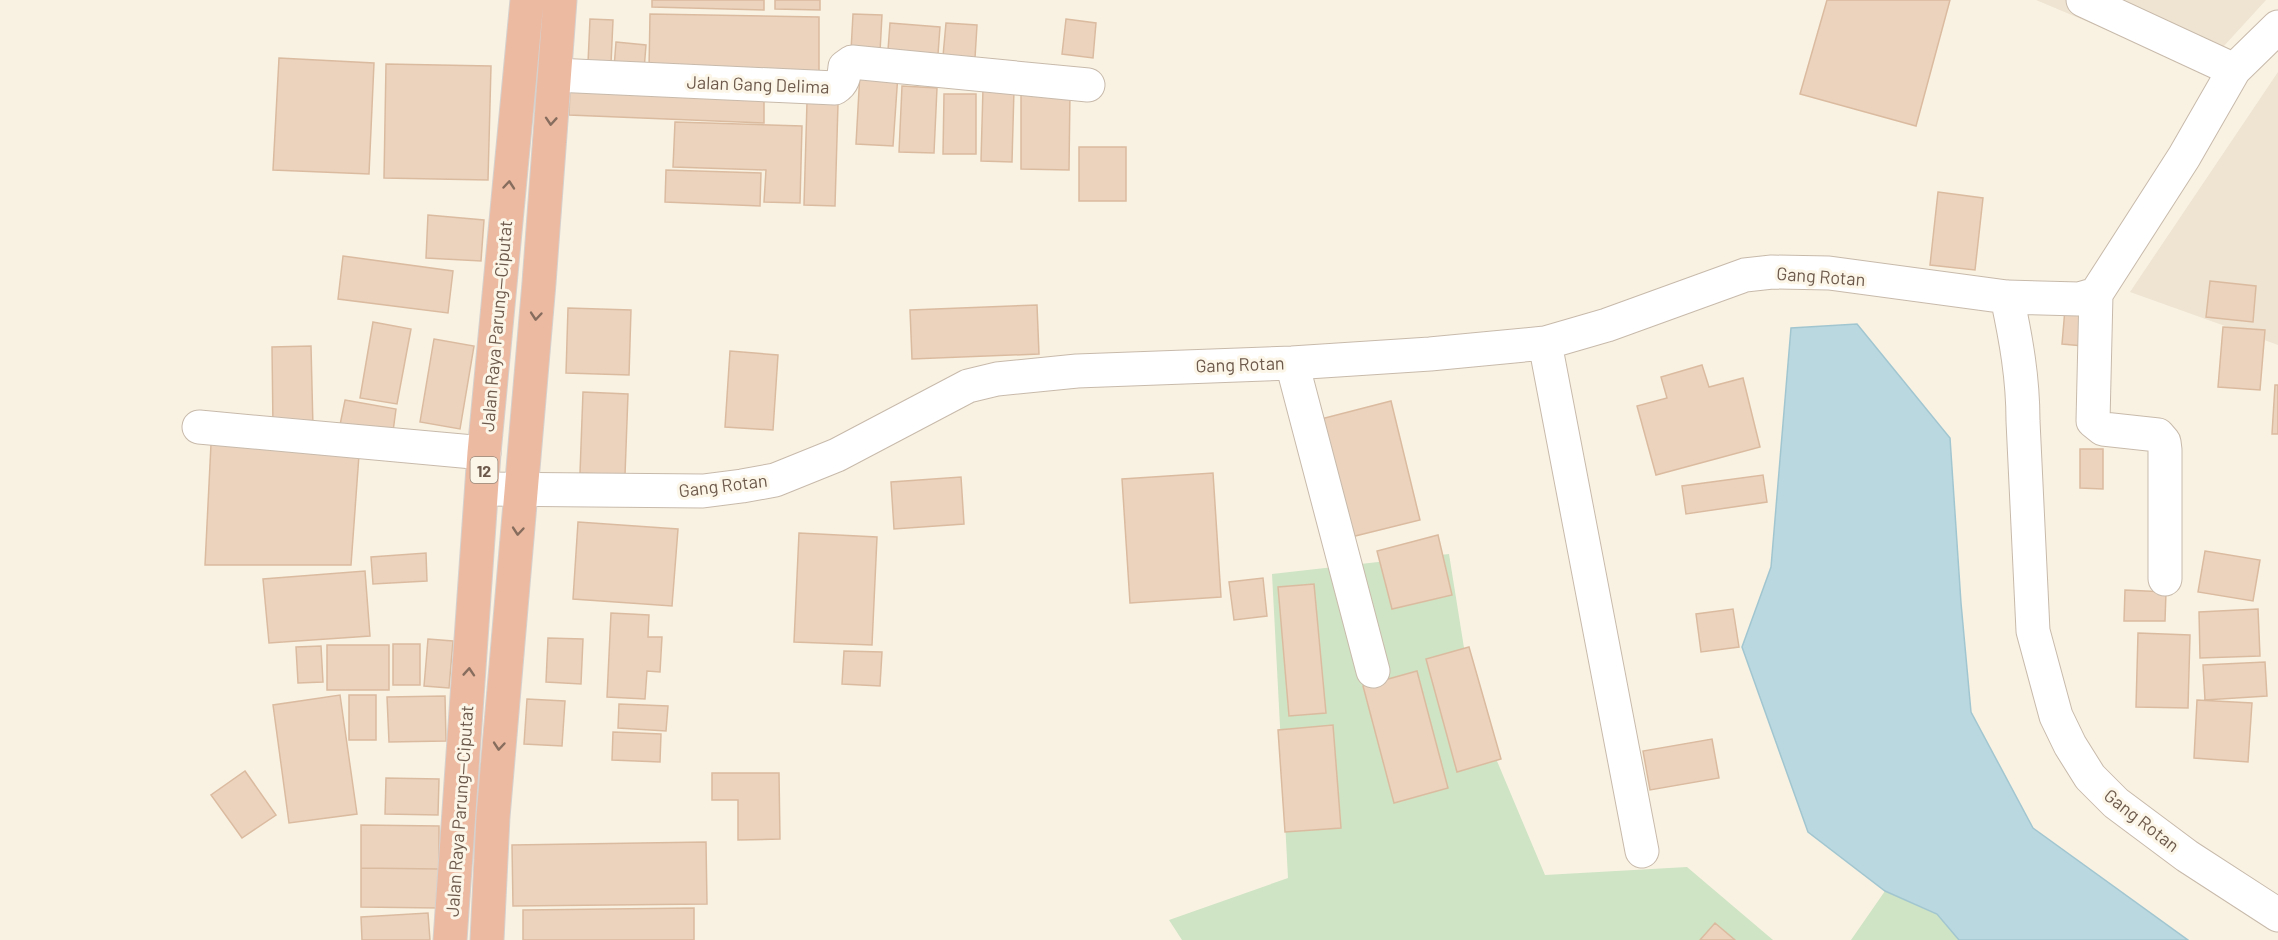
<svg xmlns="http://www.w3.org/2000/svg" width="2278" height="940" viewBox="0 0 2278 940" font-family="Barlow,sans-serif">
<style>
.residential{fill:#efe4d2}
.green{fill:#cfe4c4}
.water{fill:#bad8e0;stroke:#a2c6d0;stroke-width:1.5}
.building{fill:#ebd3be;stroke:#dbbba0;stroke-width:1.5}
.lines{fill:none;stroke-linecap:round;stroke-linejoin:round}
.minor-casing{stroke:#c8baab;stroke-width:35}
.highway-casing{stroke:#d6d1cd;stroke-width:35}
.minor{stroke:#fff;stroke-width:33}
.highway{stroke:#ecb9a1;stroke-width:33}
.oneway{stroke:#866d5d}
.labels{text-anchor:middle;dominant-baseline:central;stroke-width:6;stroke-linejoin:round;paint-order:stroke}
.shield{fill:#fcf6e8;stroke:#98897b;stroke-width:1.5}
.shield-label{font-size:16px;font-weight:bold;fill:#6d5a4c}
.street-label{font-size:18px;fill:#6d5a4c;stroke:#fcf6e8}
</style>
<rect width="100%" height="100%" fill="#f9f2e3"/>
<!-- residential -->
<path class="residential" d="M 2036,0 L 2266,0 L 2202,70 Z
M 2278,72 L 2278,345 L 2130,292 Z"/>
<!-- green -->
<path class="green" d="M 1449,554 L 1473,704 L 1545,875 L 1687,867 L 1773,940 L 1182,940 L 1169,920 L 1288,878 L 1272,574 Z
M 1885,891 L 1937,914 L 1959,940 L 1851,940 Z"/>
<!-- water -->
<path class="water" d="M 1857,324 L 1950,438 L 1961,603 L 1971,712 L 2033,828 L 2188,940 L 1959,940 L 1937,914 L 1885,891 L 1808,832 L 1742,647 L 1771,567 L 1791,328 Z"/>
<!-- building -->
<path class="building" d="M 652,0 L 764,0 L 764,10 L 652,7 Z
M 775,0 L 820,0 L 820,10 L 775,9 Z
M 1827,0 L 1950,0 L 1916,126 L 1800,94 Z
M 650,14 L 819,17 L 819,72 L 649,69 Z
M 853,14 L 882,15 L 880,52 L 851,51 Z
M 590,19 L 613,20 L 611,64 L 588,63 Z
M 1066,19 L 1096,23 L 1093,58 L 1062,54 Z
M 890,23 L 940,27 L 938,54 L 888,50 Z
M 946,23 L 977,25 L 975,58 L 943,56 Z
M 616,42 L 646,45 L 644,70 L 614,68 Z
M 279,58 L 374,63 L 369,174 L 273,170 Z
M 386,64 L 491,66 L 488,180 L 384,178 Z
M 860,72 L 898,74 L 893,146 L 856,144 Z
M 902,86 L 937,88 L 934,153 L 899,152 Z
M 983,88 L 1014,89 L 1012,162 L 981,161 Z
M 570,90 L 764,98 L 764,123 L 569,115 Z
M 1021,92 L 1070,92 L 1069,170 L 1021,169 Z
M 944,94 L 976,94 L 976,154 L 943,154 Z
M 807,102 L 838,104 L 835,206 L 804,205 Z
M 675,122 L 802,126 L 800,203 L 764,202 L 766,170 L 673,167 Z
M 1079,147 L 1126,147 L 1126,201 L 1079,201 Z
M 666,170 L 761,173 L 760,206 L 665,202 Z
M 1938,192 L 1983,198 L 1975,270 L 1930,265 Z
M 428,215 L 484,220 L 481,261 L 426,258 Z
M 343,256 L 453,271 L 448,313 L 338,299 Z
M 2210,281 L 2256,286 L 2253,322 L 2206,317 Z
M 1037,305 L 1039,354 L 912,359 L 910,310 Z
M 568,308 L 631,310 L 629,375 L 566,373 Z
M 2065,309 L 2087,311 L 2083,346 L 2062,344 Z
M 373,322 L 411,329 L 397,404 L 360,398 Z
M 2223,327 L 2265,330 L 2260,390 L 2218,387 Z
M 434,339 L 474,346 L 460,429 L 420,422 Z
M 311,346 L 313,428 L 273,428 L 272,347 Z
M 730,351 L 778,355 L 773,430 L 725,427 Z
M 1702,365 L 1709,387 L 1743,378 L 1760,447 L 1656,475 L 1637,406 L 1667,398 L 1661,377 Z
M 2275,385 L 2278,385 L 2278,434 L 2272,434 Z
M 583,392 L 628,394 L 625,475 L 580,473 Z
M 345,400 L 396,409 L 392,439 L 339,430 Z
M 1391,401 L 1420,520 L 1347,538 L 1317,420 Z
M 211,444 L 359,455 L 351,565 L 205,565 Z
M 2080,449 L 2103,449 L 2103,489 L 2080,488 Z
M 1213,473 L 1221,597 L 1130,603 L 1122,479 Z
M 1763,475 L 1767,502 L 1686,514 L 1682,486 Z
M 961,477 L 964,524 L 894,529 L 891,482 Z
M 578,522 L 678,529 L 672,606 L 573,599 Z
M 799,533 L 877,537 L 872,645 L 794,642 Z
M 1438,535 L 1452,595 L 1392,609 L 1377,551 Z
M 2205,551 L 2260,560 L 2253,601 L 2198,592 Z
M 426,553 L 427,581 L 373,584 L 371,557 Z
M 365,571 L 370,636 L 269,643 L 263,579 Z
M 1263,578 L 1267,616 L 1234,620 L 1229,582 Z
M 1314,584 L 1326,713 L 1289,716 L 1278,587 Z
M 2125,590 L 2166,592 L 2165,621 L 2124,621 Z
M 1733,609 L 1739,647 L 1701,652 L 1696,614 Z
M 2258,609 L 2260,656 L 2200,658 L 2199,612 Z
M 611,613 L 649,615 L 648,637 L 662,637 L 660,672 L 647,671 L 645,699 L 607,697 Z
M 2138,633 L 2190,635 L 2188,708 L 2136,707 Z
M 548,638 L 583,639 L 581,684 L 546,682 Z
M 428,639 L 453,641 L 449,688 L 424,686 Z
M 393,644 L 420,644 L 420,685 L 393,685 Z
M 327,645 L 389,645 L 389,690 L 327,690 Z
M 321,646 L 323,682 L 298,683 L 296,647 Z
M 1469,647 L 1501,759 L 1457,772 L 1426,659 Z
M 844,651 L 882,652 L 880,686 L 842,684 Z
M 2265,662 L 2267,696 L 2205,700 L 2203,665 Z
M 1417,671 L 1448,788 L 1394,803 L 1363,686 Z
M 340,695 L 357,814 L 289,823 L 273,705 Z
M 349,695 L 376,695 L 376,740 L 349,740 Z
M 445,696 L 446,741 L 389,742 L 387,697 Z
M 527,699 L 565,701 L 562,746 L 524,744 Z
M 2197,700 L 2252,703 L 2248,762 L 2194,758 Z
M 619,704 L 668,706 L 666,731 L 618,728 Z
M 1333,725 L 1341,828 L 1285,832 L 1278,730 Z
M 613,732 L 661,734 L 660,762 L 612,760 Z
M 1712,739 L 1719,778 L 1650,790 L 1643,751 Z
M 245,771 L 276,815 L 242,838 L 211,795 Z
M 712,773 L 779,773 L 780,839 L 738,840 L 738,800 L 712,800 Z
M 386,778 L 439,779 L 438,815 L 385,814 Z
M 361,825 L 439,826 L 439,869 L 361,868 Z
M 706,842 L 707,904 L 513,906 L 512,845 Z
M 361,868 L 439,869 L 438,908 L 361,907 Z
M 694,908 L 694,940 L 523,940 L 523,910 Z
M 428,913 L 430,940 L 362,940 L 361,917 Z
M 1715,923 L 1735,940 L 1700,940 Z"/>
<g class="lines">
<!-- minor casing -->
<g class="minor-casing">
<path id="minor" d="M 2083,0 L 2234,70
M 555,75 L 835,88 C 843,83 844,77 845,67 L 852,62 L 1088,85
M 2096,294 L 2093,421 L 2103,429 L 2158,435 L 2164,442 L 2165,450 L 2165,579
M 2007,297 C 2016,339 2023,378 2023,421 L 2033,631 L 2056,716 L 2070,745 L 2090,777 L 2116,803 L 2187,856 L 2278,915
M 1545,343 L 1642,851
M 1292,363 L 1373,671
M 199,427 L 484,453
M 483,489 L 703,491 L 742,486 L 775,480 L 837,455 L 968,386 L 997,379 L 1077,371 L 1292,363 L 1430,354 L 1545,343 L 1607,325 L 1745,275 L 1772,272 L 1829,273 L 2007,297 L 2079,299 L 2096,294 L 2184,157 L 2234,70 L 2278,27"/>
</g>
<!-- highway casing -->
<g class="highway-casing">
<path id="highway" d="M 450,940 L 484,453 L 527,0
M 487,940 L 493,817 L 539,283 L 560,0"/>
</g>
<!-- minor -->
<use href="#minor" class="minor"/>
<!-- highway -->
<use href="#highway" class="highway"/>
</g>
<!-- one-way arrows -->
<defs><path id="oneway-chevron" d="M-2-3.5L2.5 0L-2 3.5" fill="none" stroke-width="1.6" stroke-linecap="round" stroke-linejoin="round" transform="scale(1.5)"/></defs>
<g class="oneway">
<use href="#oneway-chevron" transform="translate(551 121) rotate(94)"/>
<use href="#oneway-chevron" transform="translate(509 185) rotate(-85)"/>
<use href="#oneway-chevron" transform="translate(536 316) rotate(95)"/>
<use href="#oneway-chevron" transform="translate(518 531) rotate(95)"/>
<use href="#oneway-chevron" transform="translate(469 672) rotate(-86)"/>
<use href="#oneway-chevron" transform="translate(499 746) rotate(95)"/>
</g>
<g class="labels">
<!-- shield labels -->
<rect class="shield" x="470.5" y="457" width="27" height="26" rx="4.5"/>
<g class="shield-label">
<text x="484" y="470">12</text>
</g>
<!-- street labels -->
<g class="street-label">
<text transform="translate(758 84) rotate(2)">Jalan Gang Delima</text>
<text transform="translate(1821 276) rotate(4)">Gang Rotan</text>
<text transform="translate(496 326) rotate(-85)">Jalan Raya Parung—Ciputat</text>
<text transform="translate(1240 364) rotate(-2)">Gang Rotan</text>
<text transform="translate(723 485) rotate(-7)">Gang Rotan</text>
<text transform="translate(459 811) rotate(-86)">Jalan Raya Parung—Ciputat</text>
<text transform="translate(2142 820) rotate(38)">Gang Rotan</text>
</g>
</g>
</svg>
